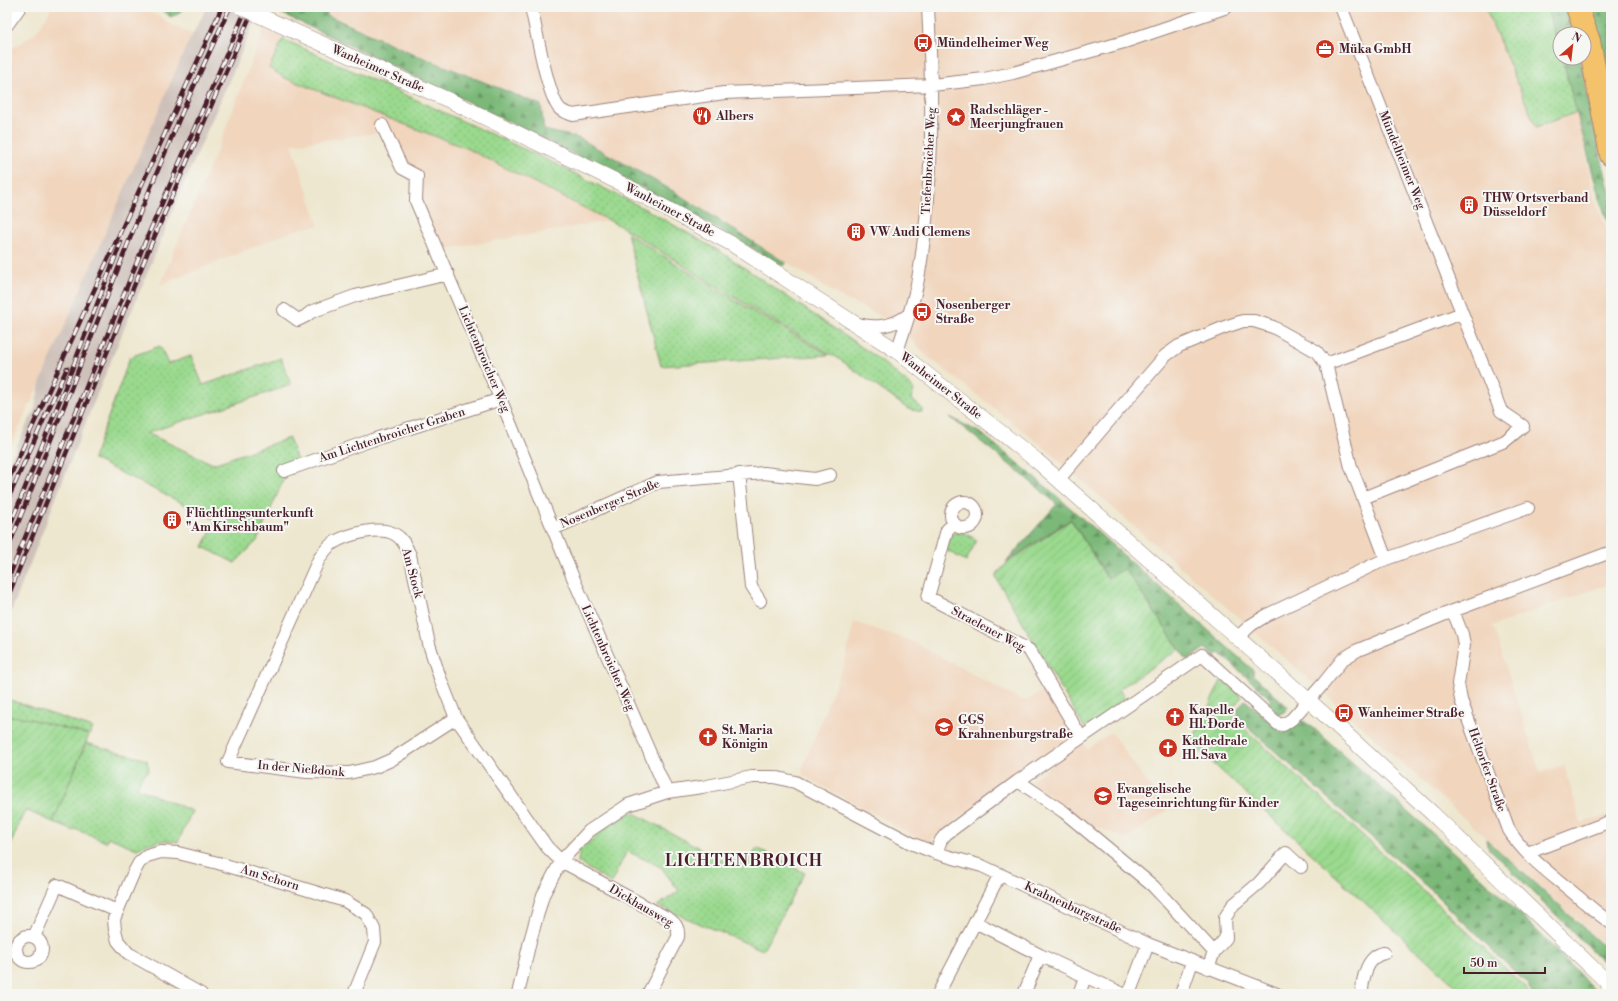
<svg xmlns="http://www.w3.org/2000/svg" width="1618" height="1001" viewBox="0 0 1618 1001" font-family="'Libre Bodoni',serif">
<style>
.built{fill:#f1d5bd}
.railway{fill:#cec1ba}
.grass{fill:url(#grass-dots);stroke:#727c5c}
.forest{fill:url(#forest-firs);stroke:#626c52}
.garden{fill:url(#garden-furrows);stroke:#727c5c}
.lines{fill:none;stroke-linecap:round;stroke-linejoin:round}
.minor-casing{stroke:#9c837d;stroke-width:14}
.tertiary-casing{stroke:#9c837d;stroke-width:16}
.motorway-casing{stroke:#9c837d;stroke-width:24}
.minor{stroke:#fff;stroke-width:12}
.tertiary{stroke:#fff;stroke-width:15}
.motorway{stroke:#f3c26a;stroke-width:22}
.rail-casing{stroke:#4a1f2b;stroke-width:4.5}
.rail{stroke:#f6f6f2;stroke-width:3;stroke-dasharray:9;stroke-linecap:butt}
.tertiary-bridge-casing{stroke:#9c837d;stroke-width:16;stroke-linecap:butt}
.tertiary-bridge{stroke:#fff;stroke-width:15}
.labels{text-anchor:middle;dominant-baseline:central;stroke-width:4;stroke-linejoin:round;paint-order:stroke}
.poi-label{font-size:12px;font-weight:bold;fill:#4a1f2b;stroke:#f6f6f2;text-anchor:start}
.street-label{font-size:12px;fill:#4a1f2b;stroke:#f6f6f2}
.district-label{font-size:16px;font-weight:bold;letter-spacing:1px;fill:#4a1f2b;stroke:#f6f6f2}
</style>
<defs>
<pattern id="grass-dots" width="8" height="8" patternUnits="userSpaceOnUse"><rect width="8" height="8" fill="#9ad98e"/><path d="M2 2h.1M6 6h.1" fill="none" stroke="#86ba7b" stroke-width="1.8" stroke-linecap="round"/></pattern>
<pattern id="forest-firs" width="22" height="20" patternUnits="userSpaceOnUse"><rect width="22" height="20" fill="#7bb979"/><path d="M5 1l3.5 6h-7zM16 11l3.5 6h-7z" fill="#679663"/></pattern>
<pattern id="garden-furrows" width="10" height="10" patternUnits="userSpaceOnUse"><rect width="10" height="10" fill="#9ad98e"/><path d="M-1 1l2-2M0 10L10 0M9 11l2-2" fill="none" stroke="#86ba7b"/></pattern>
</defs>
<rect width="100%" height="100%" fill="#f6f6f2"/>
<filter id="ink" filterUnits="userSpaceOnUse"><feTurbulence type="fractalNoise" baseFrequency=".025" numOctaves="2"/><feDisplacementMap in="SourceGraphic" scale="8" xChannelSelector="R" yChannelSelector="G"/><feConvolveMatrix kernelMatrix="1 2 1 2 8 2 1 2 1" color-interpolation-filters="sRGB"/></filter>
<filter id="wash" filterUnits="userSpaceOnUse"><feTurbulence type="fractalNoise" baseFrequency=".012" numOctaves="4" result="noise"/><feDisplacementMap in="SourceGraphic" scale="16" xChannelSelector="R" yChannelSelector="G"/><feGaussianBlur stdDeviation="0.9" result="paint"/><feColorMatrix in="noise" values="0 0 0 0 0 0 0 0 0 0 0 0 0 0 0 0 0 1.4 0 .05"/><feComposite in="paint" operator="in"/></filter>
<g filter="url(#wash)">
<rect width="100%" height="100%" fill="#eee7cf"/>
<!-- built -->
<path class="built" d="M 52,7 L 139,7 L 165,19 L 164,21 L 192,34 L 40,383 L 7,453 L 7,52 L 34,34 L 42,24 Z
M 328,7 L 1547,7 L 1560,53 L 1560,58 L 1562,58 L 1577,112 L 1595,201 L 1611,240 L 1611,583 L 1493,626 L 1540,773 L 1564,765 L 1581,823 L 1611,813 L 1611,950 L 1304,675 L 1040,444 L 927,356 L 895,323 L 841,297 L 676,191 L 579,137 L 546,129 L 542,104 L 413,52 L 328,14 Z
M 264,29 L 283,38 L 269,68 L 468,149 L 606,219 L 603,222 L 441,250 L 389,136 L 379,133 L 292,144 L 319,226 L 301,228 L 160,285 L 211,163 L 215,156 Z
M 854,622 L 911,641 L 1021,700 L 1027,700 L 1045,690 L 1072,731 L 1071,738 L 928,841 L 922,840 L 804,776 L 802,769 L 845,661 Z
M 1111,732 L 1167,810 L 1126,839 L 1084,822 L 1030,781 L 1083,743 L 1087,749 Z"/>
<!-- railway -->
<path class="railway" d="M 207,7 L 261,7 L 184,184 L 91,409 L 7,622 L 7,467 L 35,408 L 40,383 L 186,47 Z"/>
<!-- grass -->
<path class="grass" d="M 1485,7 L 1547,7 L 1560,53 L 1560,58 L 1562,58 L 1577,112 L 1536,127 Z
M 283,39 L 550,161 L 649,211 L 721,252 L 872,354 L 909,384 L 914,390 L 911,399 L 922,408 L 922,412 L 908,409 L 842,361 L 730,295 L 622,227 L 606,219 L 468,149 L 285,78 L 269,68 Z
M 627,233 L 729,297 L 829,355 L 661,366 Z
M 160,346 L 168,364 L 191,356 L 203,385 L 281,358 L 291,385 L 147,433 L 213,464 L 289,438 L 298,464 L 286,474 L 257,541 L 235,563 L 203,547 L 216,520 L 93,459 L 130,357 Z
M 954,533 L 964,533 L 977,540 L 966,561 L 946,550 L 951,535 Z
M 7,699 L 93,728 L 89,735 L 22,717 L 7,717 Z
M 86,743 L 147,760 L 149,771 L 142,776 L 137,788 L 192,811 L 178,842 C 162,839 151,842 137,849 L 108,837 L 106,842 L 75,829 L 74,831 L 53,822 Z
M 632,812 L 722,860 L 748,863 L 757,848 L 805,873 L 763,950 L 657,906 L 679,891 L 661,867 L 627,851 L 611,883 L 578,862 L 580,850 L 604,829 Z"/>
<!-- forest -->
<path class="forest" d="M 155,7 L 184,7 L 178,14 L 170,17 L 165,12 Z
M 268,7 L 327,7 L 327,15 L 412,53 L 541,105 L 544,130 L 579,138 L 675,192 L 786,263 L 783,266 L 667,200 L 456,96 Z
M 1547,7 L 1565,7 L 1573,34 L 1560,34 L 1560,53 Z
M 1582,7 L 1611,7 L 1611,120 Z
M 1562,58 L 1580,58 L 1593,124 L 1611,197 L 1611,230 L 1600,200 Z
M 950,417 L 982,434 L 1050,490 L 1253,670 L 1253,675 L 1288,707 C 1280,719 1276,712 1268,705 L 1272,700 L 1220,653 L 1214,656 L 1205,648 L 1187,660 L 1125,569 L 1108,578 L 1071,519 L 1006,562 L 1057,504 L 1020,473 Z
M 1245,700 L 1284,734 L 1298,718 L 1311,726 C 1409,813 1509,897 1598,994 L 1532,994 L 1528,985 L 1433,892 L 1240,720 L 1237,710 Z
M 1486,839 L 1611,953 L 1611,970 L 1487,846 Z"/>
<!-- garden -->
<path class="garden" d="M 1071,520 L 1107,578 L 1125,569 L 1179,649 L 1119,689 L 1126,701 L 1085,729 L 995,576 L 1007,563 Z
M 1222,679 L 1242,697 L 1233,707 L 1236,721 L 1430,896 L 1526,988 L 1528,994 L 1464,994 L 1191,743 Z
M 7,716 L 22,717 L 89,735 L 53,822 L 25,810 L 7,853 Z"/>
</g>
<g filter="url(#ink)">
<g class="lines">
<!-- minor casing -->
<g class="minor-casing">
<path id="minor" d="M 531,7 C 536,28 547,94 559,108 C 562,112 568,113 573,115 L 724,93 L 932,85 L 984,79 L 1013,73 L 1124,42 L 1227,7
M 1341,7 L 1501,411 L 1523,426 L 1505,441 L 1363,498 L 1386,559
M 7,25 L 20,7
M 382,125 L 402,168 L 417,176 L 416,201 L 500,398 L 571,573 L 667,792
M 284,310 L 298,320 L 306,316 L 311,312 L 355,296 L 448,274
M 858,324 C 875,329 895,326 909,314
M 897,351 C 905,328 914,302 918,279 C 934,189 933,97 928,7
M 1326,364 L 1462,313
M 284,471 L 372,440 L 492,402 L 500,398
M 739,474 L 751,587 L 760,601
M 1059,479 L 1165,356 L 1179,346 L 1225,327 L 1243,321 L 1254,321 L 1273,327 L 1316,351 L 1326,364 L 1351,467 L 1363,498
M951 515a13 13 0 1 1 26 0a13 13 0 1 1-26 0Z
M 954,523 L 947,530 L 928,597 L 1029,650 L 1081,737
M 553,529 L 658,482 L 764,473 L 815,479 L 830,475
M 1453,611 L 1462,634 L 1464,645 L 1458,684 L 1461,700 L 1509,830 C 1525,857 1554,876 1577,896 C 1588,905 1599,915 1611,923
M 1237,638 L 1251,625 L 1269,614 L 1386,559 L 1528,508
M 456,718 L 391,760 L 375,767 L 349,773 L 307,772 L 228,762 L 319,559 C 323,553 327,547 333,543 C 348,534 381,525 396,535 C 403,539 406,547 410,555 L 429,644 L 440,678 L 456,718 L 547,847 L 561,861 L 669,919 C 676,924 679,928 678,937 L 648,994
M 1018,781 L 1202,655 L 1278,724 L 1283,725 L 1292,719 L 1323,684 L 1343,659 L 1358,650 L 1453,611 L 1611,552
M 936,853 L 941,840 L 946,834 L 1018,781 L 1064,812 L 1153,886 L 1214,952 L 1208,968
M 1527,853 L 1611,821
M 975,922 L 1040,955 L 1123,994
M16 949a13 13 0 1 1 26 0a13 13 0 1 1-26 0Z
M 34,937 L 57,885 L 117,911
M 1214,952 L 1226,938 L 1225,918 L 1233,905 L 1259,883 L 1286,853 L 1301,867
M 201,994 L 128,953 L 118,941 L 115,930 L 114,919 L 133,874 L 139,863 L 147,856 L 161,852 L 178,853 L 218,863 L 345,901 L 366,914 L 374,929 L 375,942 L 354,994
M 518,994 L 530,941 L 543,895 L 561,861 L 589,831 L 628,805 L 667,792 L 702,787 L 752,777 L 774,777 L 795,782 L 913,844 L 936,853 L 982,866 L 1148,944 L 1277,994
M 938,994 L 1000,874
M 1024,994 L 1040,955
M 1079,994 L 1085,977
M 1129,994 L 1148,944
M 1181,994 L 1192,962
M 1362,994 C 1362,979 1367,956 1384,953"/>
</g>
<!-- tertiary casing -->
<g class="tertiary-casing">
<path id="tertiary" d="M 287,28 L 453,102 L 616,181 L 732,244 L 897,351 L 1036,460 L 1334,723 L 1433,814 L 1611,986"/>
</g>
<!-- motorway casing -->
<g class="motorway-casing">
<path id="motorway" d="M 1577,7 L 1589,41 L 1611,155"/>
</g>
<!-- minor -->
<use href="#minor" class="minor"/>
<!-- tertiary -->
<use href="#tertiary" class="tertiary"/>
<!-- motorway -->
<use href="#motorway" class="motorway"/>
<!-- rail casing -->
<g class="rail-casing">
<path id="rail" d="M 7,483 L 222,7
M 7,501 L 67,368
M 7,533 L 62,395 L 121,242
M 7,551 L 140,213 L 183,110 L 230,7
M 7,582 L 143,247 L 247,7
M 7,599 L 149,249 L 254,7"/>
</g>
<!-- rail -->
<use href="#rail" class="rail"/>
<!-- tertiary-bridge casing -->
<g class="tertiary-bridge-casing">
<path id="tertiary-bridge" d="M 241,7 L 287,28"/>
</g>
<!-- tertiary-bridge -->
<use href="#tertiary-bridge" class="tertiary-bridge"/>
</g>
</g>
<!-- icons -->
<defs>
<g id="bus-disc" transform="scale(1)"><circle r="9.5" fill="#c8321e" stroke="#f6f6f2"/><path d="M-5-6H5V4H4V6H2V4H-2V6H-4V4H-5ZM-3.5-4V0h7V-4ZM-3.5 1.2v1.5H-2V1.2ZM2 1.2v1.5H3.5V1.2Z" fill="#fff"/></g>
<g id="office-disc" transform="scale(1)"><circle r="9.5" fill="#c8321e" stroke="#f6f6f2"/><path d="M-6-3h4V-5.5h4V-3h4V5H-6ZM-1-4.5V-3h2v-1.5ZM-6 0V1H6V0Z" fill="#fff"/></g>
<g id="restaurant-disc" transform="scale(1)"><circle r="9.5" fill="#c8321e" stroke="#f6f6f2"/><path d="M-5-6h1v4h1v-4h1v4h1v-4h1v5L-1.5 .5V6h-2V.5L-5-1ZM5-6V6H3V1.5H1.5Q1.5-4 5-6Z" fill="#fff"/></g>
<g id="sight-disc" transform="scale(1)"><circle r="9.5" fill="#c8321e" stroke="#f6f6f2"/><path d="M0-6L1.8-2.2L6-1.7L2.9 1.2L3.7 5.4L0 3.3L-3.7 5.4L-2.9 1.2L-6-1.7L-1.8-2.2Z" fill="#fff"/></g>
<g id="building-disc" transform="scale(1)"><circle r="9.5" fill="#c8321e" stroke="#f6f6f2"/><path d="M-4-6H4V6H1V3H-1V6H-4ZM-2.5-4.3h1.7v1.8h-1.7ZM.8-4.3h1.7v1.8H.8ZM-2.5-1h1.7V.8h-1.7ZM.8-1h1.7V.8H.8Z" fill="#fff"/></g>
<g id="church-disc" transform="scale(1)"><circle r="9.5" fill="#c8321e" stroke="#f6f6f2"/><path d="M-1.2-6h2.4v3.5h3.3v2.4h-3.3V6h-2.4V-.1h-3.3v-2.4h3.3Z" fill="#fff"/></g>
<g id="school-disc" transform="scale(1)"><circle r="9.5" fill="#c8321e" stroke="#f6f6f2"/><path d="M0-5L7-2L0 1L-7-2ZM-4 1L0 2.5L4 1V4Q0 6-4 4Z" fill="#fff"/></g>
</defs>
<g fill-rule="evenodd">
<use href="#bus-disc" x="923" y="43"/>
<use href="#office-disc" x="1325" y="49"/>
<use href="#restaurant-disc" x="702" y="116"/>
<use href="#sight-disc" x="956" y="117"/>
<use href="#building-disc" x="1469" y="205"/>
<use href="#building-disc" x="856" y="232"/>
<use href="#bus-disc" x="922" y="312"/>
<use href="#building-disc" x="172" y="520"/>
<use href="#bus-disc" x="1344" y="713"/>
<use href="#church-disc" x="1175" y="717"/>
<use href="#school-disc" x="944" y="727"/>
<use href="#church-disc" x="708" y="737"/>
<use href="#church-disc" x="1168" y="748"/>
<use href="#school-disc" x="1103" y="796"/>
</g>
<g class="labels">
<!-- poi labels -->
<g class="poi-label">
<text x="937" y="43">Mündelheimer Weg</text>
<text x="1339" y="49">Müka GmbH</text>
<text x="970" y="110">Radschläger -<tspan x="970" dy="14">Meerjungfrauen</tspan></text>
<text x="716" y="116">Albers</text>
<text x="1483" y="198">THW Ortsverband<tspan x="1483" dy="14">Düsseldorf</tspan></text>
<text x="870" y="232">VW Audi Clemens</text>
<text x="936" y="305">Nosenberger<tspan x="936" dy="14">Straße</tspan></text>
<text x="186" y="513">Flüchtlingsunterkunft<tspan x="186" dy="14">"Am Kirschbaum"</tspan></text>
<text x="1189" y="710">Kapelle<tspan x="1189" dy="14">Hl. Đorđe</tspan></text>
<text x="1358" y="713">Wanheimer Straße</text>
<text x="958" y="720">GGS<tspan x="958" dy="14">Krahnenburgstraße</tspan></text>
<text x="722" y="730">St. Maria<tspan x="722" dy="14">Königin</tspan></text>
<text x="1182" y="741">Kathedrale<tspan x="1182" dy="14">Hl. Sava</tspan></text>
<text x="1117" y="789">Evangelische<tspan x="1117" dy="14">Tageseinrichtung für Kinder</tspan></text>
</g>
<!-- street labels -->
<g class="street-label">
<text transform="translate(378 69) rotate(24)">Wanheimer Straße</text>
<text transform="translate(1402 160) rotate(68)">Mündelheimer Weg</text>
<text transform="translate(929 161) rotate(-87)">Tiefenbroicher Weg</text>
<text transform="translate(670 210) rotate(28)">Wanheimer Straße</text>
<text transform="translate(484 359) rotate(67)">Lichtenbroicher Weg</text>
<text transform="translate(941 386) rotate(38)">Wanheimer Straße</text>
<text transform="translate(392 435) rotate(-18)">Am Lichtenbroicher Graben</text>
<text transform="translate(610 504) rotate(-23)">Nosenberger Straße</text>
<text transform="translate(412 573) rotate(75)">Am Stock</text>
<text transform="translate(988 629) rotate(28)">Straelener Weg</text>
<text transform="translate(608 658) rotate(66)">Lichtenbroicher Weg</text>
<text transform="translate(301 769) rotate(5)">In der Nießdonk</text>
<text transform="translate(1487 770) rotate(70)">Heltorfer Straße</text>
<text transform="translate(270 878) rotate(17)">Am Schorn</text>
<text transform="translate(641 906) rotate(30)">Dickhausweg</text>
<text transform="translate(1073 908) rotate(25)">Krahnenburgstraße</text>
</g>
<!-- district labels -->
<g class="district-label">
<text x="744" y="861">LICHTENBROICH</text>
</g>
</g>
<!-- margin -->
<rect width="1618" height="1001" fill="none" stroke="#f6f6f2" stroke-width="24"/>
<!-- north arrow -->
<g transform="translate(1572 46) rotate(28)"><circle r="19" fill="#f6f6f2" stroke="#b1a0a2"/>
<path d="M0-3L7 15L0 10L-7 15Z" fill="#c8321e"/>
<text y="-6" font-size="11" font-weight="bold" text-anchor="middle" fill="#4a1f2b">N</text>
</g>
<!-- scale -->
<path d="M1464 967v6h81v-6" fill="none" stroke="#4a1f2b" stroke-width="2"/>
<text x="1470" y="967" font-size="12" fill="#4a1f2b" stroke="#f6f6f2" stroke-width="3" paint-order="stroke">50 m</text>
</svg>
